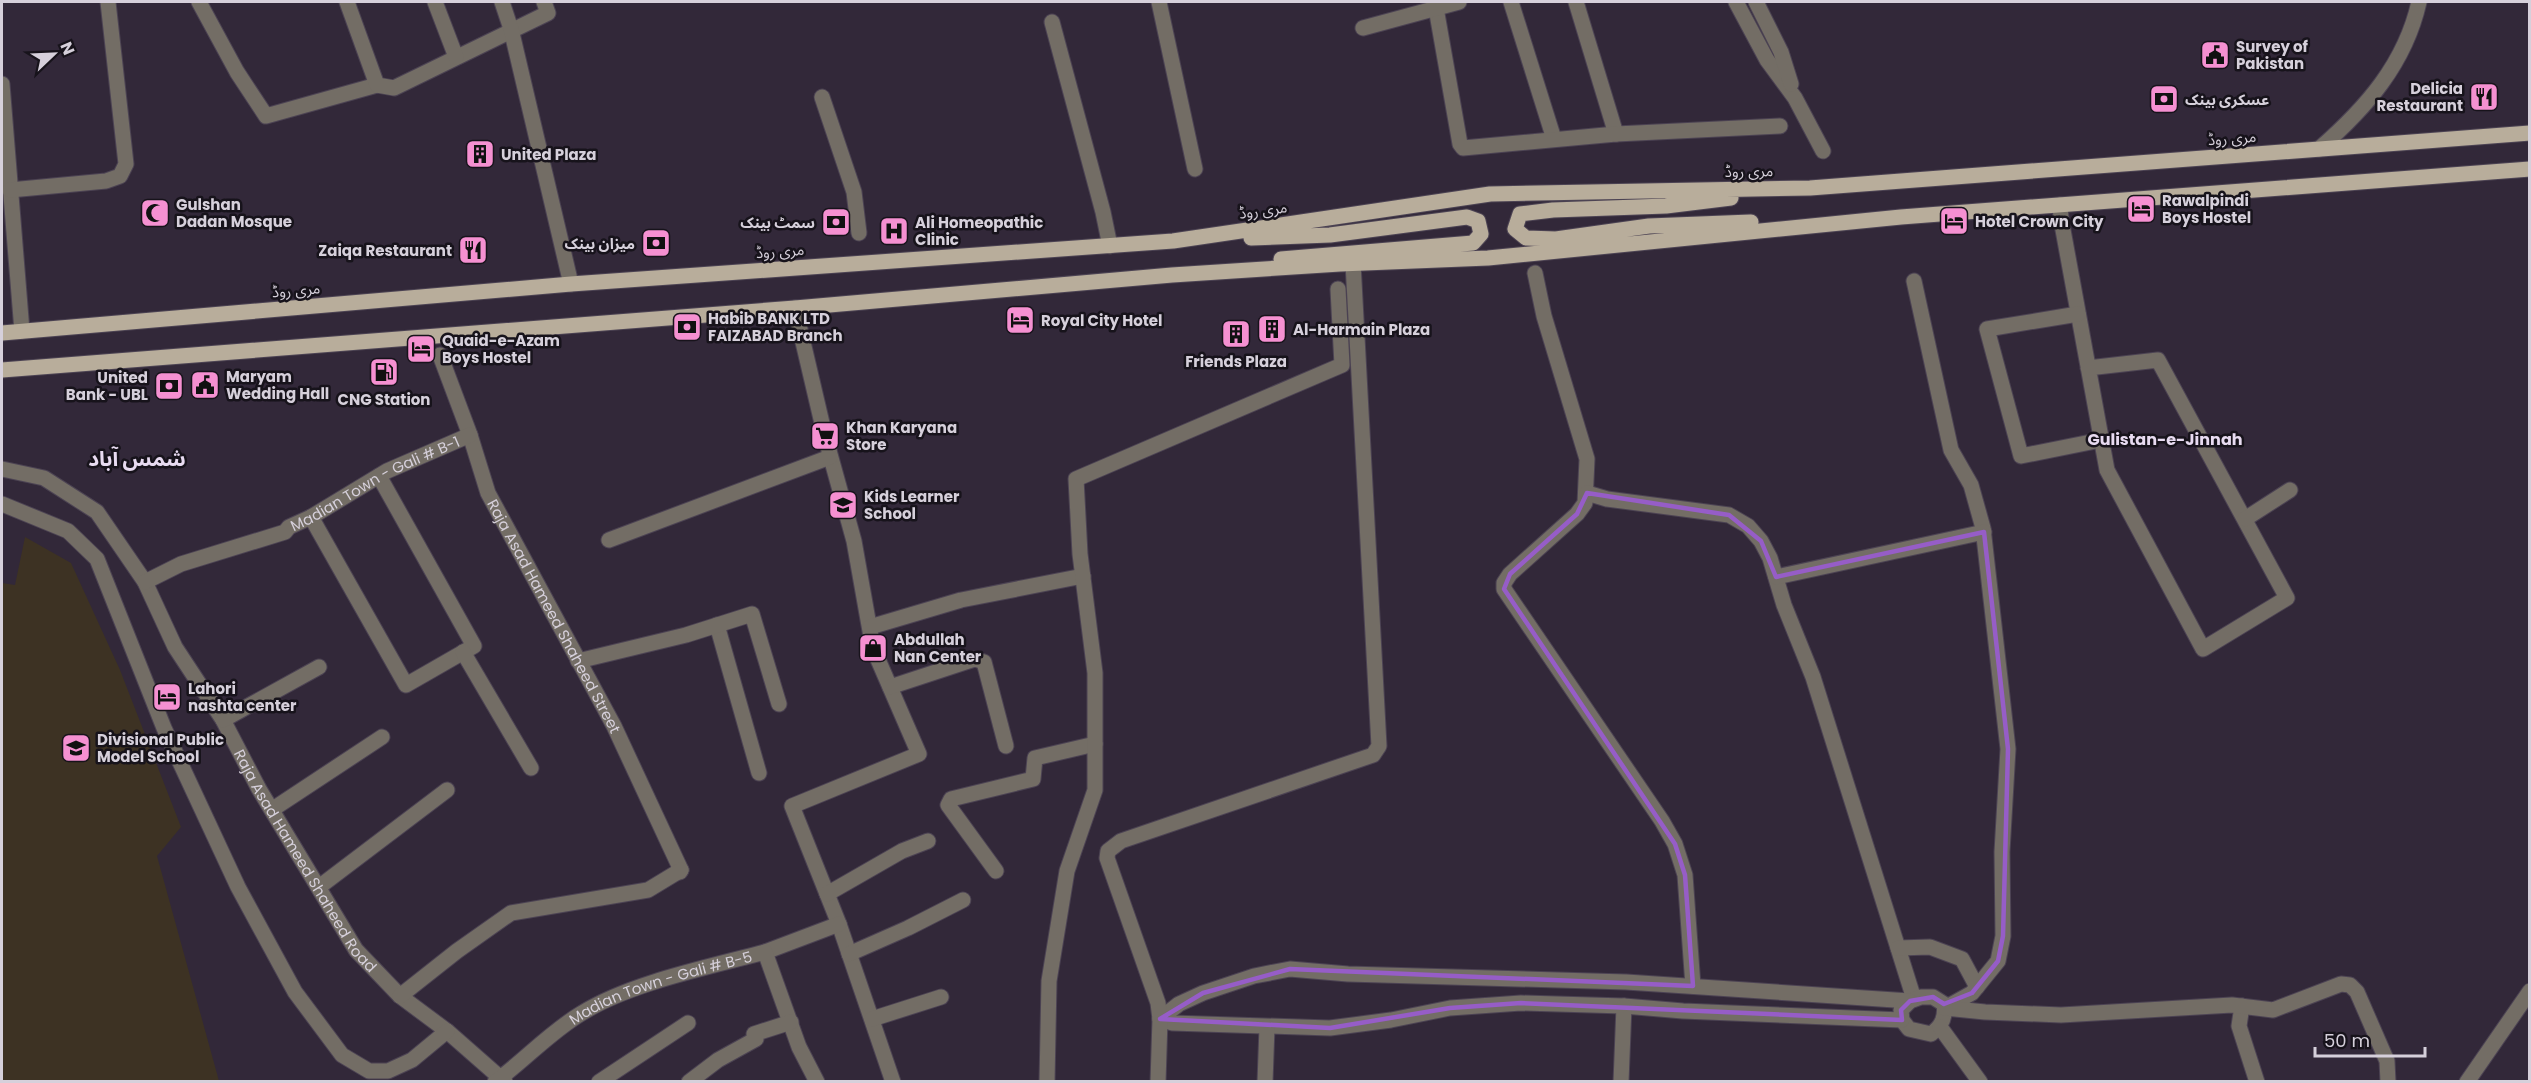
<svg xmlns="http://www.w3.org/2000/svg" width="2531" height="1083" viewBox="0 0 2531 1083" font-family="Poppins,'Noto Sans Arabic',sans-serif">
<style>
.education{fill:#3d3223}
.lines{fill:none;stroke-linecap:round;stroke-linejoin:round}
.minor-casing{stroke:#4c4353;stroke-width:17}
.major-casing{stroke:#4c4353;stroke-width:17}
.minor{stroke:#736d65;stroke-width:15}
.major{stroke:#b8ad9b;stroke-width:15}
.marked{fill:none;stroke:#965dc7;stroke-width:4.5;stroke-linejoin:round}
.labels{text-anchor:middle;dominant-baseline:central;stroke-width:5;stroke-linejoin:round;paint-order:stroke}
.poi-label{font-size:15px;font-weight:bold;fill:#d6d0db;stroke:#17131b;text-anchor:start}
.street-label{font-size:15px;fill:#d6d0db;stroke:#17131b}
.neighbourhood-label{font-size:16px;font-weight:bold;fill:#e8dbf1;stroke:#17131b}
.district-label{font-size:21px;font-weight:bold;fill:#e8dbf1;stroke:#17131b}
</style>
<rect width="100%" height="100%" fill="#322839"/>
<!-- education -->
<path class="education" d="M 25,537 L 71,563 L 120,670 L 181,827 L 157,856 L 219,1081 L 2,1081 L 2,583 L 15,585 Z"/>
<g class="lines">
<!-- minor casing -->
<g class="minor-casing">
<g id="minor">
<path d="M 199,2 L 237,72 L 266,116 L 377,85"/>
<path d="M 347,2 L 377,85 L 394,88 L 548,13 L 544,2"/>
<path d="M 435,2 L 456,57"/>
<path d="M 502,2 L 511,29 L 571,284"/>
<path d="M 1159,2 L 1195,169"/>
<path d="M 1511,2 L 1554,139"/>
<path d="M 1576,2 L 1616,134"/>
<path d="M 1736,2 L 1767,60 L 1795,98 L 1823,151"/>
<path d="M 1756,2 L 1781,52 L 1791,84"/>
<path d="M 1436,8 L 1460,144 L 1463,148 L 1616,134 L 1780,126"/>
<path d="M 1052,22 L 1103,212 L 1110,246"/>
<path d="M 1363,28 L 1459,2"/>
<path d="M 2,84 L 22,331"/>
<path d="M 822,97 L 854,192 L 859,233"/>
<path d="M 2319,149 C 2366,108 2405,64 2419,2"/>
<path d="M 10,190 L 106,181 L 120,176 L 126,164 L 108,2"/>
<path d="M 2060,205 L 2061,219 L 2107,470 L 2203,649 L 2287,598 L 2158,360 L 2088,368"/>
<path d="M 1535,273 L 1544,316 L 1587,459 L 1585,503 L 1577,514 L 1510,574 L 1504,583 L 1504,589 L 1662,821 L 1675,844 L 1685,875 L 1693,986"/>
<path d="M 1914,281 L 1951,450 L 1971,485 L 1983,528 L 2008,749 L 2002,852 L 2003,936 L 1998,961 L 1972,993 L 1945,1008"/>
<path d="M 795,308 L 825,436 L 854,541 L 873,648 L 919,754 L 792,806 L 839,924 L 893,1082"/>
<path d="M 2078,314 L 1987,329 L 2021,456 L 2101,440"/>
<path id="s1" d="M 440,355 L 470,435 L 488,493 L 614,726 L 681,870 L 680,872"/>
<path id="s2" d="M 2,469 L 44,478 L 97,512 L 145,582 L 175,647 L 223,720 L 259,789 L 356,950 L 400,996 L 447,1031 L 505,1082"/>
<path d="M 1587,493 L 1607,499 L 1729,515 L 1748,526 L 1761,541 L 1770,558 L 1784,605 L 1813,677 L 1914,999"/>
<path d="M 2,504 L 68,531 L 97,559 L 164,728 L 238,887 L 295,992 L 342,1055 L 369,1071 L 388,1071 L 412,1060 L 447,1031"/>
<path d="M 311,517 L 406,685 L 474,646 L 379,476"/>
<path d="M 2245,519 L 2290,490"/>
<path d="M 609,540 L 830,457"/>
<path d="M 1776,577 L 1984,532"/>
<path id="s3" d="M 145,582 L 181,564 L 285,532 L 289,527 L 311,517 L 387,471 L 470,435"/>
<path d="M 717,625 L 759,773"/>
<path d="M 870,627 L 961,600 L 1083,576"/>
<path d="M 463,652 L 531,768"/>
<path d="M 578,661 L 686,635 L 752,614 L 779,704"/>
<path d="M 890,687 L 975,659 L 984,662 L 1006,746"/>
<path d="M 223,720 L 319,667"/>
<path d="M 273,809 L 382,737"/>
<path d="M 996,871 L 948,805 L 951,799 L 1033,779 L 1035,758 L 1095,744"/>
<path d="M 319,887 L 447,790"/>
<path d="M 827,894 L 902,851 L 928,841"/>
<path d="M 1898,948 L 1930,947 L 1962,959 L 1977,987"/>
<path d="M 765,952 L 839,924"/>
<path d="M 849,954 L 908,928 L 963,900"/>
<path d="M 400,996 L 457,951 L 511,913 L 648,890 L 681,870"/>
<path d="M 1921,997 L 1933,997 L 1944,1004 C 1946,1017 1942,1026 1931,1034 L 1909,1029 L 1902,1020 L 1901,1010 L 1910,1001 Z"/>
<path d="M 2242,1006 L 2239,1026 L 2257,1082"/>
<path d="M 1945,1008 L 1985,1012 L 2061,1015 L 2232,1005 L 2273,1010 L 2341,984 L 2350,985 L 2357,992 L 2387,1061 L 2388,1082"/>
<path d="M 872,1019 L 941,997"/>
<path d="M 1160,1019 L 1179,1004 L 1203,993 L 1254,976 L 1290,969 L 1348,974 L 1626,982 L 1910,1001"/>
<path d="M 1160,1019 L 1172,1023 L 1330,1028 L 1391,1020 L 1450,1008 L 1521,1003 L 1624,1006 L 1683,1011 L 1902,1020"/>
<path d="M 1940,1027 L 1980,1082"/>
<path id="s4" d="M 495,1082 C 525,1060 550,1032 582,1013 C 630,983 709,967 765,952 L 799,1047 L 817,1082"/>
<path d="M 599,1082 L 688,1023"/>
<path d="M 689,1082 L 718,1060 L 756,1039 L 754,1034 L 791,1022"/>
<path d="M 1047,1082 L 1049,981 L 1067,871 L 1095,790 L 1095,673 L 1080,554 L 1076,479 L 1342,365 L 1338,289"/>
<path d="M 1158,1082 L 1160,1019 L 1158,1003 L 1107,858 L 1108,851 L 1121,841 L 1373,755 L 1379,746 L 1353,263"/>
<path d="M 1265,1082 L 1267,1027"/>
<path d="M 1621,1082 L 1624,1006"/>
<path d="M 2467,1082 L 2530,991"/>
</g>
</g>
<!-- major casing -->
<g class="major-casing">
<path id="major" d="M 1731,198 L 1666,206 L 1553,210 L 1520,214 L 1515,229 L 1526,238 L 1556,239 L 1649,226 L 1751,222
M 1251,238 L 1330,235 L 1467,217 L 1478,221 L 1481,234 L 1473,243 L 1281,259
M 2,333 L 571,284 L 1173,241 L 1490,194 L 1810,188 L 2530,133
M 2,370 L 795,308 L 1172,275 L 1340,264 L 1488,258 L 1901,217 L 2530,169"/>
</g>
<!-- minor -->
<use href="#minor" class="minor"/>
<!-- major -->
<use href="#major" class="major"/>
</g>
<!-- marked area -->
<path class="marked" d="M 1587,493 L 1729,515 L 1761,541 L 1776,577 L 1984,532 L 2008,749 L 2003,936 L 1998,961 L 1972,993 L 1944,1004 L 1933,997 L 1910,1001 L 1901,1010 L 1902,1020 L 1521,1003 L 1450,1008 L 1330,1028 L 1160,1019 L 1203,993 L 1290,969 L 1693,986 L 1685,875 L 1675,844 L 1504,589 L 1510,574 L 1577,514 Z"/>
<!-- icons -->
<defs>
<g id="civic-square" transform="scale(1.5)"><rect x="-9" y="-9" width="18" height="18" rx="4" fill="#f590d1" stroke="#17131b"/><path d="M-.6-6.5H3V-4.5H.6V-3L4-1V1h2V6H-6V1h2V-1L-.6-3ZM-1.2 2.5V6h2.4V2.5Z" fill="#111"/></g>
<g id="restaurant-square" transform="scale(1.5)"><rect x="-9" y="-9" width="18" height="18" rx="4" fill="#f590d1" stroke="#17131b"/><path d="M-5-6h1v4h1v-4h1v4h1v-4h1v5L-1.5 .5V6h-2V.5L-5-1ZM5-6V6H3V1.5H1.5Q1.5-4 5-6Z" fill="#111"/></g>
<g id="bank-square" transform="scale(1.5)"><rect x="-9" y="-9" width="18" height="18" rx="4" fill="#f590d1" stroke="#17131b"/><path d="M-6-4H6V4H-6ZM0-2.3a2.3 2.3 0 1 0 0 4.6a2.3 2.3 0 1 0 0-4.6Z" fill="#111"/></g>
<g id="building-square" transform="scale(1.5)"><rect x="-9" y="-9" width="18" height="18" rx="4" fill="#f590d1" stroke="#17131b"/><path d="M-4-6H4V6H1V3H-1V6H-4ZM-2.5-4.3h1.7v1.8h-1.7ZM.8-4.3h1.7v1.8H.8ZM-2.5-1h1.7V.8h-1.7ZM.8-1h1.7V.8H.8Z" fill="#111"/></g>
<g id="hotel-square" transform="scale(1.5)"><rect x="-9" y="-9" width="18" height="18" rx="4" fill="#f590d1" stroke="#17131b"/><path d="M-6-4.5h1.5V1H6V5H4.5V3h-9V5H-6ZM-4 0a1.8 1.8 0 1 1 3.6 0ZM.5 0V-2.5h3Q6-2.5 6 0Z" fill="#111"/></g>
<g id="mosque-square" transform="scale(1.5)"><rect x="-9" y="-9" width="18" height="18" rx="4" fill="#f590d1" stroke="#17131b"/><path d="M3.5-4.9A6 6 0 1 0 3.5 4.9A5 5 0 1 1 3.5-4.9Z" fill="#111"/></g>
<g id="hospital-square" transform="scale(1.5)"><rect x="-9" y="-9" width="18" height="18" rx="4" fill="#f590d1" stroke="#17131b"/><path d="M-5-5h3v3.5h4V-5h3V5h-3V1.5h-4V5h-3Z" fill="#111"/></g>
<g id="fuel-square" transform="scale(1.5)"><rect x="-9" y="-9" width="18" height="18" rx="4" fill="#f590d1" stroke="#17131b"/><path d="M-5.5-6h7V0h2V4h1.3V-2.5L3-4.5l.8-.8L6-3V5H2.5V1h-1V6h-7ZM-4.2-4.7v3.2H.2V-4.7Z" fill="#111"/></g>
<g id="supermarket-square" transform="scale(1.5)"><rect x="-9" y="-9" width="18" height="18" rx="4" fill="#f590d1" stroke="#17131b"/><path d="M-6-5.5h2.5l.6 2H6L4.5 2H-2.5L-4.4-4H-6ZM-1.5 3.2a1.3 1.3 0 1 0 .1 0ZM3 3.2a1.3 1.3 0 1 0 .1 0Z" fill="#111"/></g>
<g id="school-square" transform="scale(1.5)"><rect x="-9" y="-9" width="18" height="18" rx="4" fill="#f590d1" stroke="#17131b"/><path d="M0-5L7-2L0 1L-7-2ZM-4 1L0 2.5L4 1V4Q0 6-4 4Z" fill="#111"/></g>
<g id="shop-square" transform="scale(1.5)"><rect x="-9" y="-9" width="18" height="18" rx="4" fill="#f590d1" stroke="#17131b"/><path d="M-5-2.5h2.3a2.7 3.5 0 0 1 5.4 0H5L5.5 6h-11ZM-1.5-2.5h3a1.5 2.3 0 0 0-3 0Z" fill="#111"/></g>
</defs>
<g fill-rule="evenodd">
<use href="#civic-square" x="2215" y="55"/>
<use href="#restaurant-square" x="2484" y="97"/>
<use href="#bank-square" x="2164" y="99"/>
<use href="#building-square" x="480" y="154"/>
<use href="#hotel-square" x="2141" y="209"/>
<use href="#mosque-square" x="155" y="213"/>
<use href="#hotel-square" x="1954" y="221"/>
<use href="#bank-square" x="836" y="222"/>
<use href="#hospital-square" x="894" y="231"/>
<use href="#bank-square" x="656" y="243"/>
<use href="#restaurant-square" x="473" y="250"/>
<use href="#hotel-square" x="1020" y="320"/>
<use href="#bank-square" x="687" y="327"/>
<use href="#building-square" x="1272" y="329"/>
<use href="#building-square" x="1236" y="334"/>
<use href="#hotel-square" x="421" y="349"/>
<use href="#fuel-square" x="384" y="372"/>
<use href="#civic-square" x="205" y="385"/>
<use href="#bank-square" x="169" y="386"/>
<use href="#supermarket-square" x="825" y="436"/>
<use href="#school-square" x="843" y="505"/>
<use href="#shop-square" x="873" y="648"/>
<use href="#hotel-square" x="167" y="697"/>
<use href="#school-square" x="76" y="748"/>
</g>
<g class="labels">
<!-- poi labels -->
<g class="poi-label">
<text x="2236" y="46">Survey of<tspan x="2236" dy="17">Pakistan</tspan></text>
<text x="2463" y="88" text-anchor="end">Delicia<tspan x="2463" dy="17">Restaurant</tspan></text>
<text x="2185" y="99">عسکری بینک</text>
<text x="501" y="154">United Plaza</text>
<text x="2162" y="200">Rawalpindi<tspan x="2162" dy="17">Boys Hostel</tspan></text>
<text x="176" y="204">Gulshan<tspan x="176" dy="17">Dadan Mosque</tspan></text>
<text x="1975" y="221">Hotel Crown City</text>
<text x="815" y="222" text-anchor="end">سمٹ بینک</text>
<text x="915" y="222">Ali Homeopathic<tspan x="915" dy="17">Clinic</tspan></text>
<text x="635" y="243" text-anchor="end">میزان بینک</text>
<text x="452" y="250" text-anchor="end">Zaiqa Restaurant</text>
<text x="708" y="318">Habib BANK LTD<tspan x="708" dy="17">FAIZABAD Branch</tspan></text>
<text x="1041" y="320">Royal City Hotel</text>
<text x="1293" y="329">Al-Harmain Plaza</text>
<text x="442" y="340">Quaid-e-Azam<tspan x="442" dy="17">Boys Hostel</tspan></text>
<text x="1236" y="361" text-anchor="middle">Friends Plaza</text>
<text x="226" y="376">Maryam<tspan x="226" dy="17">Wedding Hall</tspan></text>
<text x="148" y="377" text-anchor="end">United<tspan x="148" dy="17">Bank - UBL</tspan></text>
<text x="384" y="399" text-anchor="middle">CNG Station</text>
<text x="846" y="427">Khan Karyana<tspan x="846" dy="17">Store</tspan></text>
<text x="864" y="496">Kids Learner<tspan x="864" dy="17">School</tspan></text>
<text x="894" y="639">Abdullah<tspan x="894" dy="17">Nan Center</tspan></text>
<text x="188" y="688">Lahori<tspan x="188" dy="17">nashta center</tspan></text>
<text x="97" y="739">Divisional Public<tspan x="97" dy="17">Model School</tspan></text>
</g>
<!-- street labels -->
<g class="street-label">
<text transform="translate(2232 138) rotate(-4)">مری روڈ</text>
<text transform="translate(1749 171) rotate(-1)">مری روڈ</text>
<text transform="translate(1263 210) rotate(-8)">مری روڈ</text>
<text transform="translate(780 251) rotate(-4)">مری روڈ</text>
<text transform="translate(296 290) rotate(-5)">مری روڈ</text>
<text stroke="none"><textPath href="#s3" startOffset="252">Madian Town - Gali # B-1</textPath></text>
<text stroke="none"><textPath href="#s1" startOffset="286">Raja Asad Hameed Shaheed Street</textPath></text>
<text stroke="none"><textPath href="#s2" startOffset="513">Raja Asad Hameed Shaheed Road</textPath></text>
<text stroke="none"><textPath href="#s4" startOffset="194">Madian Town - Gali # B-5</textPath></text>
</g>
<!-- neighbourhood labels -->
<g class="neighbourhood-label">
<text x="2165" y="439">Gulistan-e-Jinnah</text>
</g>
<!-- district labels -->
<g class="district-label">
<text x="137" y="458">شمس آباد</text>
</g>
</g>
<!-- border -->
<rect width="2531" height="1083" fill="none" stroke="#d6d0db" stroke-width="6"/>
<!-- north arrow -->
<g transform="translate(54 54) rotate(67)" stroke="#17131b" stroke-width="4.5" paint-order="stroke">
<path d="M0-4.5L10 22L0 15L-10 22Z" fill="#d6d0db"/>
<text y="-9" font-size="16" font-weight="bold" text-anchor="middle" fill="#d6d0db">N</text>
</g>
<!-- scale -->
<path d="M2315 1047v9h110v-9" fill="none" stroke="#d6d0db" stroke-width="3"/>
<text x="2324" y="1047" font-size="18" fill="#d6d0db" stroke="#17131b" stroke-width="4.5" paint-order="stroke">50 m</text>
</svg>
